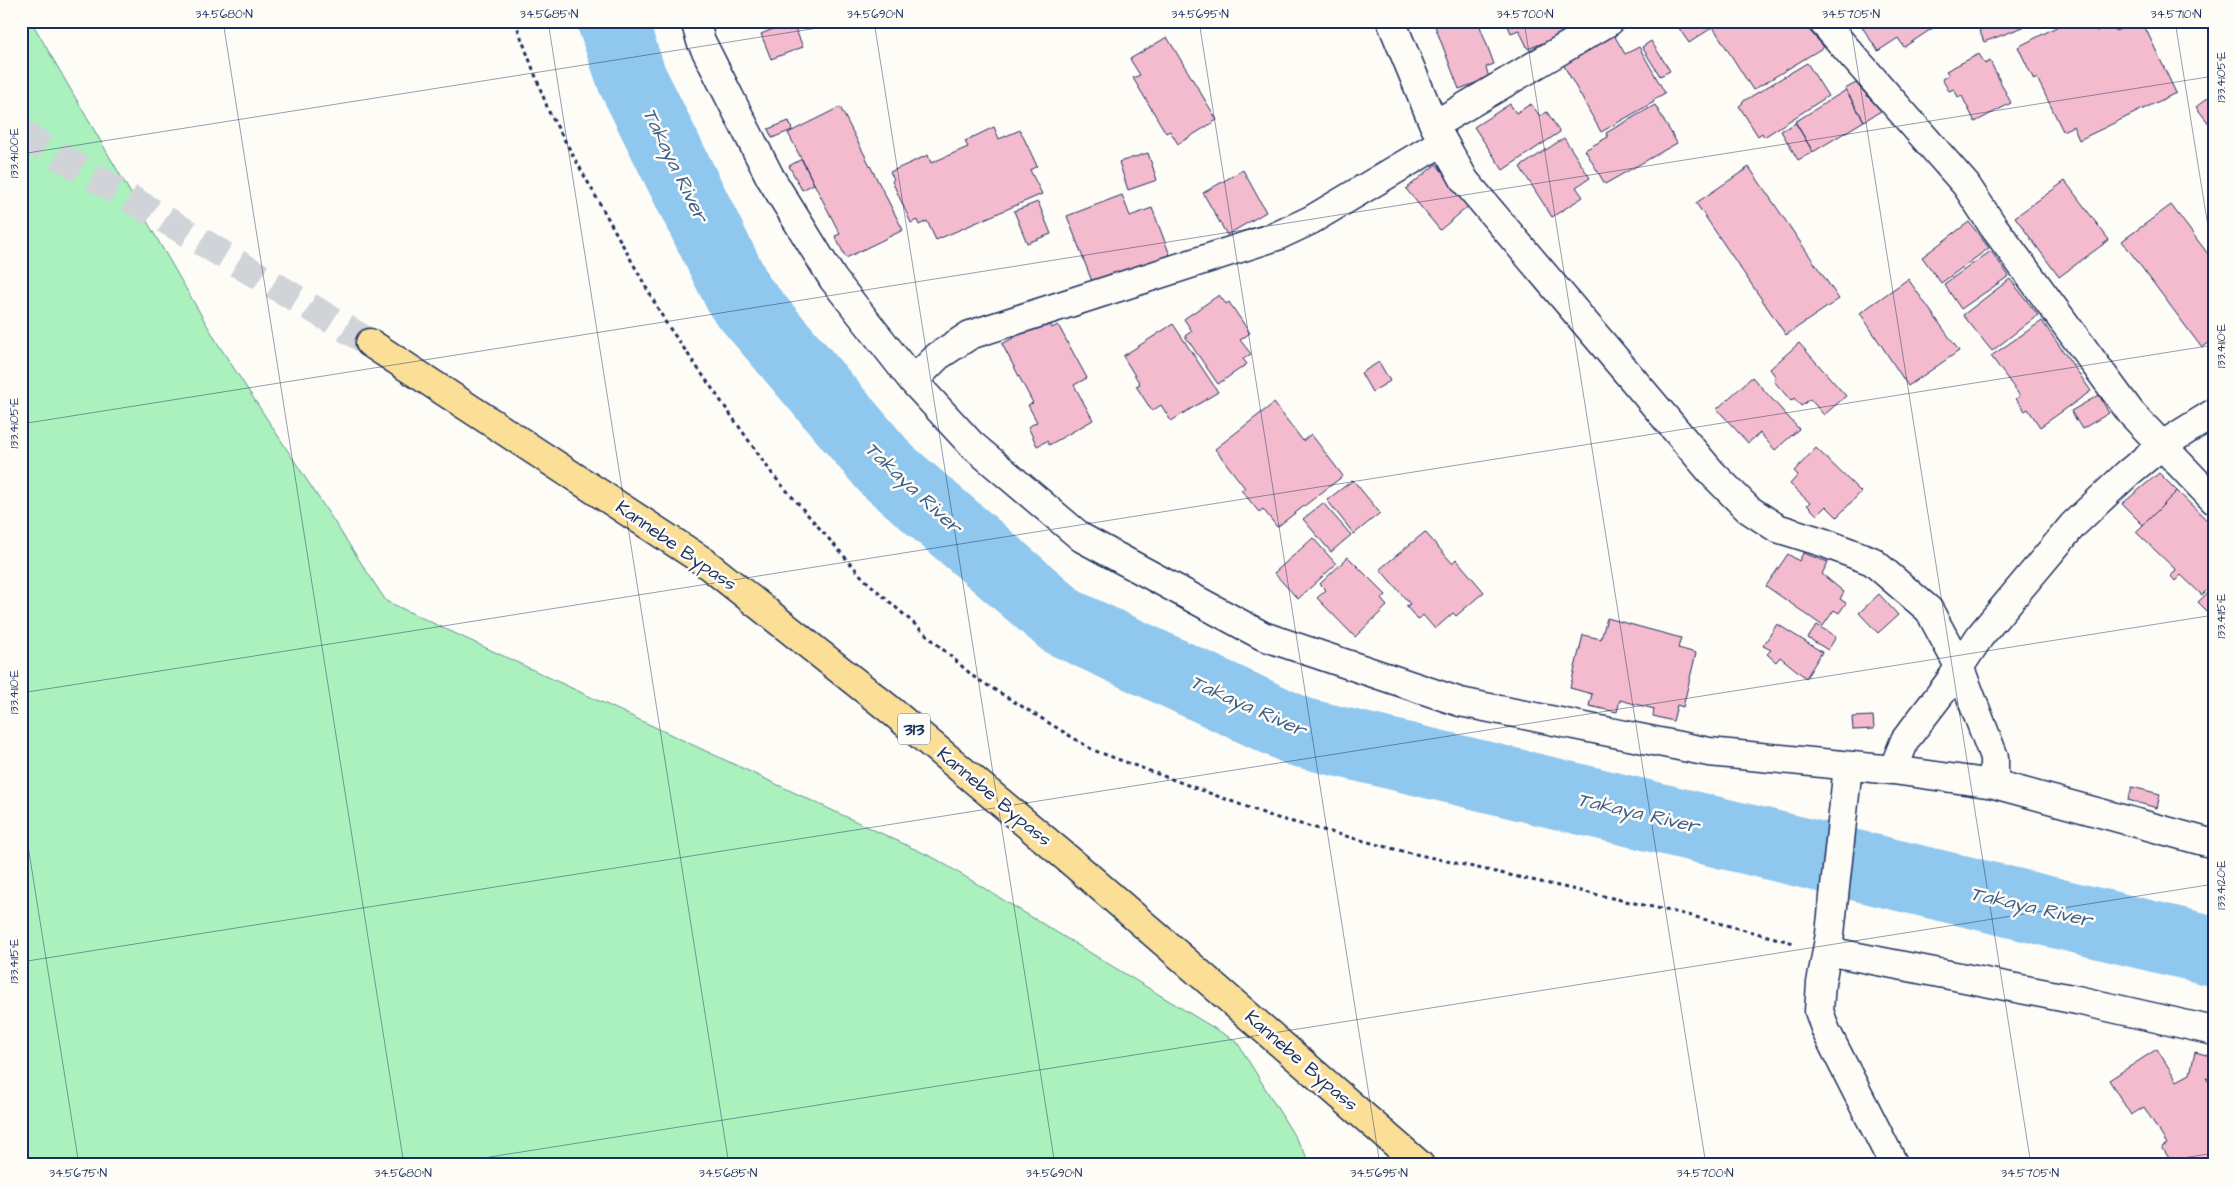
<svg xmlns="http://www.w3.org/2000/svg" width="2235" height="1186" viewBox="0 0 2235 1186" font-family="'Architects Daughter',sans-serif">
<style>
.green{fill:#aaf1bd;stroke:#62908e}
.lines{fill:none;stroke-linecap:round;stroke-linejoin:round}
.river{stroke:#8fc7ee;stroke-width:70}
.building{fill:#f4bbcf;stroke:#1b2f5e}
.highway-tunnel{stroke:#d0d3d8;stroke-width:28;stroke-dasharray:28 14;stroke-linecap:butt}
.street-casing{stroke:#1b2f5e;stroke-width:31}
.highway-casing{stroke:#1b2f5e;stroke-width:31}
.path{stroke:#1b2f5e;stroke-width:3;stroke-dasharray:4 4;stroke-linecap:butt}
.street{stroke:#fdfcf7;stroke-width:28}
.highway{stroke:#fbdf96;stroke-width:28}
.ticks{fill:none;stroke:#1b2f5e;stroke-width:1;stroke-opacity:0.45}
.labels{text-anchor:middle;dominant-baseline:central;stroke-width:5;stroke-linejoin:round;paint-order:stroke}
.shield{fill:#fdfcf7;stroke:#5f6c8c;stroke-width:1}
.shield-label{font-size:18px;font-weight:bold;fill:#1b2f5e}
.street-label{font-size:19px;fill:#1b2f5e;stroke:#fdfcf7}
.water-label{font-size:20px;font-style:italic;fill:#3e5d89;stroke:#fdfcf7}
.neatline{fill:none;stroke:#1b2f5e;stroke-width:2}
.ticks-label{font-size:12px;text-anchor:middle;fill:#1b2f5e}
</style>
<rect width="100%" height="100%" fill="#fdfcf7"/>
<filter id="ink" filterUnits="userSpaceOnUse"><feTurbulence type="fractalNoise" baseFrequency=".02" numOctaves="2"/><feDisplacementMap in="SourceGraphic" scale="10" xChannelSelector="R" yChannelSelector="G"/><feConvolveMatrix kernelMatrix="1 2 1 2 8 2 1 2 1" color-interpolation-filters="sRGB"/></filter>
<g filter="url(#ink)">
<!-- green -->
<path class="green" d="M 21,21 L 31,21 L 218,344 L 386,601 L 936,859 L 1237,1042 L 1312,1165 L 21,1165 Z"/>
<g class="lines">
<!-- river -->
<path class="river" d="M 612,21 L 632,79 L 740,297 L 887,470 L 1063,622 L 1299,732 L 2214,951"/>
</g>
<!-- building -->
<path class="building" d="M 792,21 L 803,47 L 771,59 L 761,34 Z
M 1448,21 L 1478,21 L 1494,64 L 1486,67 L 1489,78 L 1459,89 L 1435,26 Z
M 1506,21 L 1587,21 L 1588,25 L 1528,49 L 1519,30 L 1511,33 Z
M 1674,21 L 1801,21 L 1824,47 L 1753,90 L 1713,27 L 1689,43 Z
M 1858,21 L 1937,21 L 1939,24 L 1904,47 L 1898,38 L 1878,51 Z
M 1976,21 L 2029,21 L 2031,24 L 1984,42 Z
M 2068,21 L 2092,21 L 2096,31 L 2113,24 L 2116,31 L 2136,21 L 2142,21 L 2176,93 L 2079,140 L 2073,126 L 2063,131 L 2037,78 L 2034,80 L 2018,47 Z
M 1614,35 L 1625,54 L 1639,47 L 1665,93 L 1653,100 L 1654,102 L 1601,132 L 1563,64 Z
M 1167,37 L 1217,120 L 1178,144 L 1170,131 L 1166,133 L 1133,78 L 1140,75 L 1130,59 Z
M 1651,41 L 1670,71 L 1660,76 L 1642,47 Z
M 1979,54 L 1985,64 L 1990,61 L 2011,103 L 1975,122 L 1962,96 L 1958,97 L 1954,89 L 1949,91 L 1942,79 L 1949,75 L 1946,71 Z
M 1807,63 L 1828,96 L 1764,137 L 1762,133 L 1758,136 L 1739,106 L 1743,103 L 1742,102 Z
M 1856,83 L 1881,111 L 1864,121 L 1845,89 Z
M 1846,90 L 1864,121 L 1813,152 L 1795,122 Z
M 2214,93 L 2214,130 L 2196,107 Z
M 1510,104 L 1516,113 L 1531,104 L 1540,116 L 1547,112 L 1560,132 L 1503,170 L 1474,127 Z
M 1655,105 L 1677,143 L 1605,184 L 1585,150 L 1608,137 L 1606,133 Z
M 840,107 L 903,230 L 846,258 L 835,236 L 840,234 L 788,133 Z
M 789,121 L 792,130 L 772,138 L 768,129 Z
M 1796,123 L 1813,152 L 1798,160 L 1781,131 Z
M 994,127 L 999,139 L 1020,130 L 1037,166 L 1030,170 L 1042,194 L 936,240 L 927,221 L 919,225 L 917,220 L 911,223 L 892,181 L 894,179 L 890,172 L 928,155 L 931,163 L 968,147 L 965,141 Z
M 1564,138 L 1590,178 L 1576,187 L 1583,197 L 1552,217 L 1520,167 Z
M 1148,153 L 1157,180 L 1128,190 L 1119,162 Z
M 802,159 L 814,184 L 802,190 L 789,166 Z
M 1436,164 L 1470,205 L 1440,230 L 1406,189 Z
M 1749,167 L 1839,299 L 1786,335 L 1696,203 Z
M 1243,170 L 1266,212 L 1227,235 L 1203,193 Z
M 2065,181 L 2109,240 L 2059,277 L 2015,217 Z
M 1122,195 L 1130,216 L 1152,208 L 1170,255 L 1093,284 L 1067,216 Z
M 1038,202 L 1051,234 L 1027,243 L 1014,211 Z
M 2171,205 L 2214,262 L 2214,339 L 2202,348 L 2122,241 Z
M 1969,222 L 1989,248 L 1941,283 L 1922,257 Z
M 1991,251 L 2009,276 L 1961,309 L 1944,284 Z
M 1908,279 L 1959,351 L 1908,386 L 1860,313 Z
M 2010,279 L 2038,315 L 1992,351 L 1963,315 Z
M 1219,295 L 1226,304 L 1229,302 L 1250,333 L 1240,340 L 1251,354 L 1243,359 L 1247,364 L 1218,384 L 1185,336 L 1192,331 L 1184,319 Z
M 1048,319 L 1052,328 L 1058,325 L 1087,378 L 1074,385 L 1093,420 L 1049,445 L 1047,441 L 1037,446 L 1028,427 L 1037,422 L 1028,405 L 1033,403 L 1002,344 Z
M 2042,321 L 2091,391 L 2040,427 L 2028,409 L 2025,411 L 2016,399 L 2020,396 L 1991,356 Z
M 1173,324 L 1218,392 L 1171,421 L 1161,405 L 1152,411 L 1136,386 L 1140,384 L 1123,356 Z
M 1799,343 L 1846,396 L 1824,415 L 1810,399 L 1801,406 L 1794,398 L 1791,401 L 1773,380 L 1776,377 L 1770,369 Z
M 1379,362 L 1390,381 L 1372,392 L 1361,373 Z
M 1752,377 L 1799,429 L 1775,450 L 1760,433 L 1748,443 L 1717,409 Z
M 2099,395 L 2109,413 L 2082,429 L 2071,411 Z
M 1274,403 L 1303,441 L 1311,434 L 1343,476 L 1277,527 L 1263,509 L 1259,512 L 1241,490 L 1245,488 L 1215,449 Z
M 1816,448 L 1861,492 L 1837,517 L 1826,506 L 1817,515 L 1807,505 L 1810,503 L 1790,484 L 1798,475 L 1794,471 Z
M 2159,473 L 2177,491 L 2143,525 L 2122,504 Z
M 1353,480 L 1380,513 L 1354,534 L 1327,500 Z
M 2177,491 L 2214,527 L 2214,583 L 2202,595 L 2181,575 L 2175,581 L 2171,576 L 2176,570 L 2136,532 Z
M 1323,503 L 1351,535 L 1331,552 L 1303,519 Z
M 1425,532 L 1452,563 L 1456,559 L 1484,592 L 1456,616 L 1453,613 L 1435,629 L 1423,615 L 1418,620 L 1406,606 L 1410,604 L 1380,569 Z
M 1313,538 L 1336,564 L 1298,599 L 1274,573 Z
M 1803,553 L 1828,562 L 1822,574 L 1844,592 L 1840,599 L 1846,603 L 1839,613 L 1834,610 L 1823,626 L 1766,586 L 1788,554 L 1799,561 Z
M 1348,557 L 1386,595 L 1381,599 L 1387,606 L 1355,637 L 1317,598 L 1326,590 L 1320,584 Z
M 2214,587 L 2214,618 L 2198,602 Z
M 1879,594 L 1898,615 L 1878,633 L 1859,613 Z
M 1607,618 L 1681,638 L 1678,648 L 1696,653 L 1683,707 L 1677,705 L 1673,721 L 1653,716 L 1654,709 L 1620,700 L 1617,712 L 1589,706 L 1592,694 L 1570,688 L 1583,635 L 1601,639 Z
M 1777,624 L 1822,652 L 1806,678 L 1780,657 L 1776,662 L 1767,654 L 1771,650 L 1763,646 Z
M 1817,625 L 1836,637 L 1828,650 L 1808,638 Z
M 1873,716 L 1874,729 L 1853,730 L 1852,717 Z
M 2132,787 L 2160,794 L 2157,808 L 2128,800 Z
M 2157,1049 L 2177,1081 L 2190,1074 L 2195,1052 L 2214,1057 L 2214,1080 L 2206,1078 L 2214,1090 L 2214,1165 L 2173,1165 L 2162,1147 L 2167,1144 L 2144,1107 L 2131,1115 L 2109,1080 Z"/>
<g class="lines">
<!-- highway-tunnel -->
<path class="highway-tunnel" d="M 21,133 L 370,343"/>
<!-- street casing -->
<g class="street-casing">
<path id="street" d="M 695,21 L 701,41 L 770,177 L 833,279 L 913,381 L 971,444 L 1082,538 L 1263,636 L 1460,702 L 1709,752 L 1893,770 L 1994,784 L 2214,844
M 1391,21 L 1434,125 L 1465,181 L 1712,473 L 1748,509 L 1777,528 L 1822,542 L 1872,561 L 1929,610 L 1959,666 L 1994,757 L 1994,784
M 1822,21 L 1966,185 L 1993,226 L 2131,413 L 2214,500
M 1434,125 L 1610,21
M 913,381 L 938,356 L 970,335 L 1277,236 L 1311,220 L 1442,142
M 1848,766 L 1830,934 L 1821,983 L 1819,1011 L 1826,1031 L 1894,1165
M 1893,770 L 1905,740 L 1948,684 L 1980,636 L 2073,525 L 2128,473 L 2161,446 L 2214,413
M 1827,951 L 2077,1000 L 2214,1031"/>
</g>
<!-- highway casing -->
<g class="highway-casing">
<path id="highway" d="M 370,343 L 703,561 L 888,708 L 1074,864 L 1420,1165"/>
</g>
<!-- path -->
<path class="path" d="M 515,21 L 549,112 L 666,323 L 773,475 L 864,579 L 974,677 L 1093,750 L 1274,817 L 1402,851 L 1688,915 L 1794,943"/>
<!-- street -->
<use href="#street" class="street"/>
<!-- highway -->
<use href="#highway" class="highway"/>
</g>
</g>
<!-- ticks -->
<path class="ticks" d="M 223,21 L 404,1165M 548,21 L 729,1165M 874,21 L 1055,1165M 1199,21 L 1380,1165M 1524,21 L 1706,1165M 1850,21 L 2031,1165M 2175,21 L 2214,264M 21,154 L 862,21M 21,424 L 2214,76M 21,693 L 2214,345M 21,802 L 79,1165M 21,962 L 2214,615M 439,1165 L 2214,884M 2139,1165 L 2214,1153"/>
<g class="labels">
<!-- shield labels -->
<rect class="shield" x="898" y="713.5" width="32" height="31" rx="4"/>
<g class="shield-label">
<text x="914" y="729">313</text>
</g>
<!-- street labels -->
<g class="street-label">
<text transform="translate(676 546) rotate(35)">Kannebe Bypass</text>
<text transform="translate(994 797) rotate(40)">Kannebe Bypass</text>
<text transform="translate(1301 1061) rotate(41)">Kannebe Bypass</text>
</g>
<!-- water labels -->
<g class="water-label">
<text transform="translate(675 165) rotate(64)">Takaya River</text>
<text transform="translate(913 488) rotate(43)">Takaya River</text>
<text transform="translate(1248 706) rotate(24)">Takaya River</text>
<text transform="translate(1638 813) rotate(13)">Takaya River</text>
<text transform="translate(2031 907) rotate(13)">Takaya River</text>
</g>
</g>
<!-- margin -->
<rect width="2235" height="1186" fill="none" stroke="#fdfcf7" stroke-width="55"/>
<rect x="28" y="28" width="2180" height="1130" class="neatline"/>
<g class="ticks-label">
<text x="224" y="18">34.5680°N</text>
<text x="549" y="18">34.5685°N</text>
<text x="875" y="18">34.5690°N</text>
<text x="1200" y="18">34.5695°N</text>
<text x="1525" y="18">34.5700°N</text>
<text x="1851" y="18">34.5705°N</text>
<text x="2176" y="18">34.5710°N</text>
<text transform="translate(2221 77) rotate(-90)" y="4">133.4105°E</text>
<text transform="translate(14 153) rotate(-90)" y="4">133.4100°E</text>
<text transform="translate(2221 346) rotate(-90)" y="4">133.4110°E</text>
<text transform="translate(14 423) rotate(-90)" y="4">133.4105°E</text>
<text transform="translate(2221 616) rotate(-90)" y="4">133.4115°E</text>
<text transform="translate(14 692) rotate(-90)" y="4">133.4110°E</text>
<text transform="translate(2221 885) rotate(-90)" y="4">133.4120°E</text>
<text transform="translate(14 961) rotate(-90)" y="4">133.4115°E</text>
<text x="78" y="1177">34.5675°N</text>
<text x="403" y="1177">34.5680°N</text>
<text x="728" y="1177">34.5685°N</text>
<text x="1054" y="1177">34.5690°N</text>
<text x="1379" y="1177">34.5695°N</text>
<text x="1705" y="1177">34.5700°N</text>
<text x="2030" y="1177">34.5705°N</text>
</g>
</svg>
